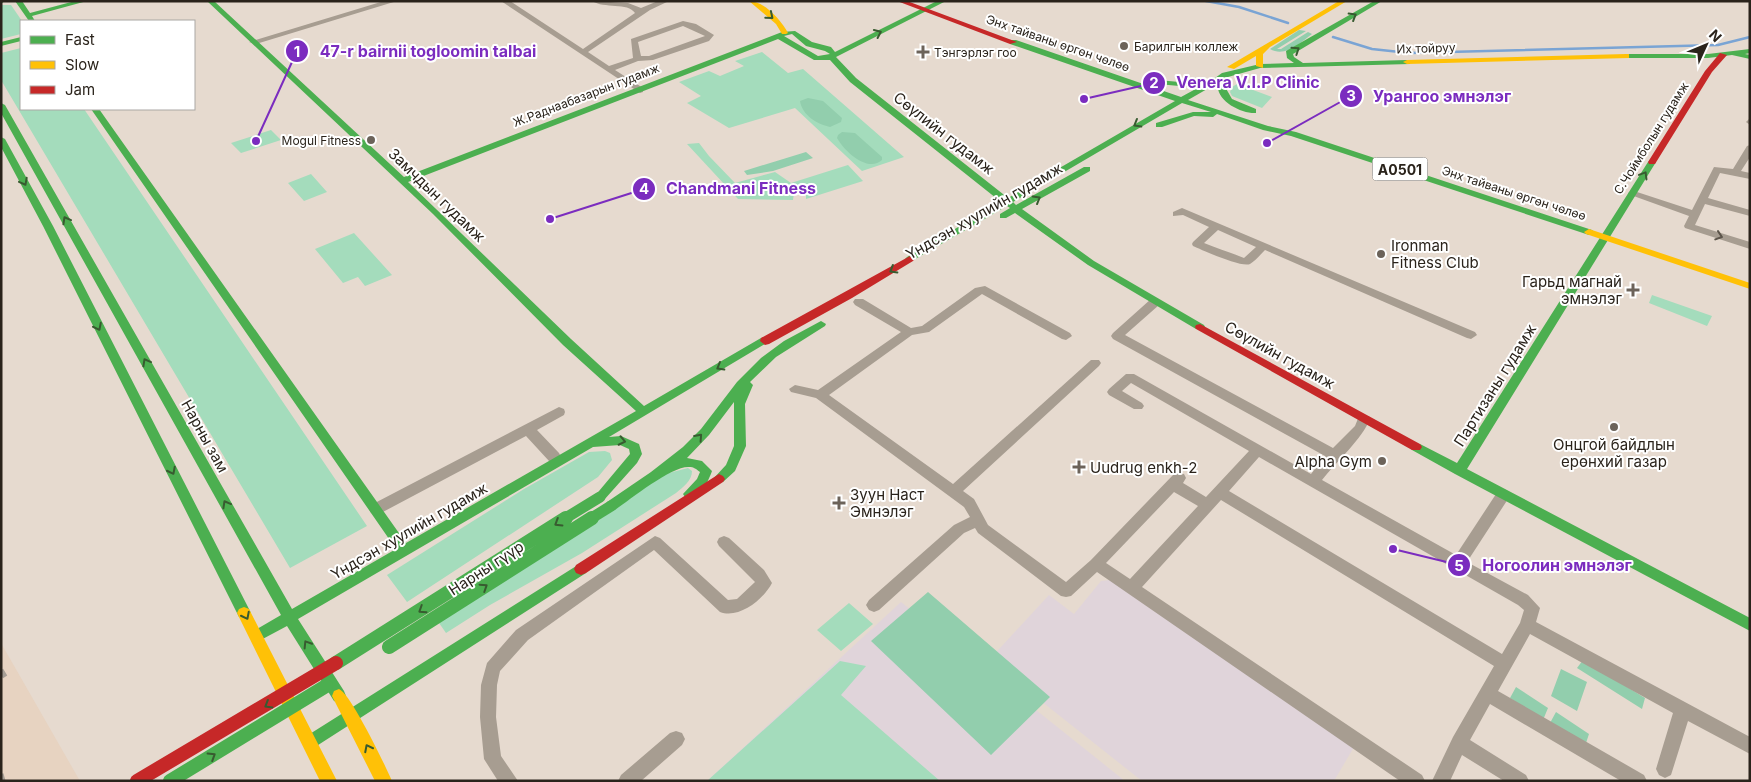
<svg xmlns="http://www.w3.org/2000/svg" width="1751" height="782" viewBox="0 0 1751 782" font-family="Inter,sans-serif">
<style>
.built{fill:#e7d3c1}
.education{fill:#e0d4da}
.green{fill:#a4dcbc}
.forest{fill:#92cead}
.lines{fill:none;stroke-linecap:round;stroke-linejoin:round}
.stream{stroke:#7aa4d4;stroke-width:2.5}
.street{fill:#a79d91;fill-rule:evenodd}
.fast{fill:#4caf50;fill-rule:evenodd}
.slow{fill:#ffc107;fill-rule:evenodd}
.jam{fill:#c62828;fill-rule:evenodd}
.rail{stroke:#a69e94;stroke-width:5;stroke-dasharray:8 8;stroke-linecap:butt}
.fast-bridge-far1{stroke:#4caf50;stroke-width:11}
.fast-bridge{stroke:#4caf50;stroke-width:14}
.jam-bridge{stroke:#c62828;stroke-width:14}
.oneway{stroke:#385b30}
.oneway2{stroke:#5c544a}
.poi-dot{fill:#6c635a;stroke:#fff;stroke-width:2}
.labels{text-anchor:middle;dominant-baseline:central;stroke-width:4;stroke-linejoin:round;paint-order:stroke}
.far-street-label{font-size:12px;fill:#2a231b;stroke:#fff}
.far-poi-label{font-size:12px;fill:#2a231b;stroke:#fff;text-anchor:start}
.shield{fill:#fff;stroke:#6a655f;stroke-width:1}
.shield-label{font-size:14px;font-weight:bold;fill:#2a231b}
.street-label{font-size:15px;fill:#2a231b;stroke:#fff}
.poi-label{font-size:15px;fill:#2a231b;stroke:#fff;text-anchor:start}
.leader{fill:none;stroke:#7b2cbf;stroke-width:2}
.callout-dot{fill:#7b2cbf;stroke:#fff;stroke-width:2}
.mark-label{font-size:15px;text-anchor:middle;font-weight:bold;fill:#fff}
.callout-label{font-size:16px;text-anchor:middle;font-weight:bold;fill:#7b2cbf;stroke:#fff;stroke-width:4;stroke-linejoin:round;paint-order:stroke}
</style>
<rect width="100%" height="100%" fill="#e6dacf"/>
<!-- built -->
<path class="built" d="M 1,643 L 80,781 L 1,781 Z"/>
<!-- education -->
<path class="education" d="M 1110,580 L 1354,747 L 1334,781 L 1142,781 L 989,660 L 1049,595 L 1074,614 L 1101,581 Z
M 901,602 L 1125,781 L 707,781 Z"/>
<!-- green -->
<path class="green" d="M 1,5 L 11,5 L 22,21 L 21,34 L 1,39 Z
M 21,48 L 21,109 L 84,109 L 367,526 L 290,568 L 1,80 L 1,53 Z
M 762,52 L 788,73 L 803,69 L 904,157 L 862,171 L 795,108 L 729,128 L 687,103 L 701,96 L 679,82 L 709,71 L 720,76 L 744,66 L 735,61 Z
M 1237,84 L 1272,97 L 1262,108 L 1232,96 L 1230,92 L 1232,87 Z
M 271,130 L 281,140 L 241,153 L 231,143 Z
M 699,143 L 709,156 L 735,183 L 775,172 L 791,183 L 848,165 L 863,181 L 806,199 L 806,193 L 813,190 L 808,185 L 795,186 L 793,200 L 738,199 L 687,144 Z
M 311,174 L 327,192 L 304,201 L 288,183 Z
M 354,233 L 392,275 L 365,286 L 358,277 L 343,283 L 315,249 Z
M 1652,295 L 1712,316 L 1707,326 L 1649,303 Z
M 605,451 L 610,453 L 612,460 L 598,477 L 407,602 L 387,575 L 524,489 L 589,452 Z
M 688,468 L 692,471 C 692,481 683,487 676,493 L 582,553 L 490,605 L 446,633 L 437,620 L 665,474 Z
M 849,603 L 873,624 L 841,651 L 817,630 Z
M 840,661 L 866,666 L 841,695 L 940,781 L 707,781 Z"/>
<!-- forest -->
<path class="forest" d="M 1299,30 L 1306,31 L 1277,49 L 1281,49 L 1308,32 L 1312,34 C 1300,43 1285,58 1270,49 Z
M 808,98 L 823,101 L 842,118 L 841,122 L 830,127 C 817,124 802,115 800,101 Z
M 842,132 L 855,133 L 882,157 L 882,160 C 868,173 845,152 837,138 L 838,135 Z
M 806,152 L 813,158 L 773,171 L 747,175 L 744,171 Z
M 928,592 L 1050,697 L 991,755 L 871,641 Z
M 1583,660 L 1645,698 L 1642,709 L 1577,668 Z
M 1561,669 L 1587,682 L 1577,711 L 1551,696 Z
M 1516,687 L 1548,708 L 1543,720 L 1510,698 Z
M 1556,712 L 1589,734 L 1585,746 L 1550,723 Z"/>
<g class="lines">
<!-- stream -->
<path class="stream" d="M 1206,1 L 1239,7 L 1288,23
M 1333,37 L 1372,49 L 1409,53 L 1718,45 L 1750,37"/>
<!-- street -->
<path class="street" d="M 384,1 L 397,1 L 256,44 L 249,42 Z
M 501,1 L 510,1 L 583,49 L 635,13 C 628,2 604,9 592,1 L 628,3 L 641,8 L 658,1 L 669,1 L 650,10 L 588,52 L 609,66 L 633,58 L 631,39 L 683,21 L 696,24 L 714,35 L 709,41 L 653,60 L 638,61 L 615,70 L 643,88 L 643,92 L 640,93 ZM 683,26 L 705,36 L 649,56 L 641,56 L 638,42 Z
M 1750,118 L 1750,125 L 1746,122 Z
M 1750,145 L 1750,157 L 1741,171 L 1750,173 L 1750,179 L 1720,173 L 1708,198 L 1750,210 L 1750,216 L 1705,204 L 1695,225 L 1750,242 L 1750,249 L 1685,228 L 1684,226 L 1689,216 L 1628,194 L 1629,192 L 1637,192 L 1692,210 L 1714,167 L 1733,169 L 1747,146 Z
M 1182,208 L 1475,332 L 1477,335 L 1471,339 L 1467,338 L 1265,250 C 1260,255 1255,261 1250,264 C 1242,268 1202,250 1193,246 L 1192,244 L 1193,242 L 1209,227 L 1183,215 L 1173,216 L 1173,212 ZM 1218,230 L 1256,247 L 1244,258 C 1230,252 1218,249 1204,243 Z
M 985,286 L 1070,333 L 1072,336 L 1066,340 L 1062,339 L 982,294 L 929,332 L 912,335 L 829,395 L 953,484 L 1091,360 L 1099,360 L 1101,363 L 1099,366 L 963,491 L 974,499 L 988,525 L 1066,582 L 1091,560 L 1174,474 L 1179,473 L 1184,474 L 1186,478 L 1183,483 L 1206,497 L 1249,451 L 1131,383 L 1122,391 L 1142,403 L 1144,406 L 1142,409 L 1134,409 L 1109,395 L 1107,392 L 1109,389 L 1126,374 L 1134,374 L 1311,474 L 1325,456 L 1113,339 L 1111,336 L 1113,333 L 1151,299 L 1155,298 L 1161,302 L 1159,305 L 1125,335 L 1333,448 L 1355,426 L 1359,416 L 1369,416 L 1370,419 C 1362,439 1337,461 1322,480 L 1456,555 L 1498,491 L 1503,490 L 1508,491 L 1510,495 L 1508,499 L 1467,562 L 1528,595 L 1540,608 L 1536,622 L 1750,737 L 1750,754 L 1688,721 L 1671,775 L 1665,778 L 1659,775 L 1656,769 L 1673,713 L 1530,634 L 1498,691 L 1644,775 L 1647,781 L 1621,781 L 1490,704 L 1470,740 L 1526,775 L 1529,781 L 1504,781 L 1462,755 L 1450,781 L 1432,781 L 1453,737 L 1494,666 L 1221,500 L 1142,587 L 1422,775 L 1425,781 L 1400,781 L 1097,572 L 1071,596 L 1066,597 L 1061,596 L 978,533 L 975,528 L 964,533 L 879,610 L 874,612 L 869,610 L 866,605 L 869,600 L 954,525 L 970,517 L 964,507 L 816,398 L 791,392 L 789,389 L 795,385 L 818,390 L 901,332 L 855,305 L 853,302 L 855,299 L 863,299 L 911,328 L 922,326 L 975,288 ZM 1259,457 L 1518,605 L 1524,610 L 1520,623 L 1502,654 L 1229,491 ZM 1174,492 L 1198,506 L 1130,579 L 1106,563 Z
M 559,407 L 564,409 L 565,412 L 564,415 L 537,430 L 559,453 L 561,457 L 559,461 L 549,461 L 526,436 L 381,513 L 376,515 L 371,513 L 369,509 L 371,505 Z
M 655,536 L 660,538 L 728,600 L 737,599 L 755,582 L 719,546 L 717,542 L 719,538 L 724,536 L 729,538 L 764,570 L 772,583 C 763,600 739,619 720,612 L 654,550 L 528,640 L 500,671 L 497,685 L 496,717 L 501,756 L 518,781 L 498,781 L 484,759 L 480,717 L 481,685 L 487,663 L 516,630 Z
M 676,731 L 682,733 L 685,739 L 682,745 L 641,781 L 618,781 L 621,775 L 670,733 Z"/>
<!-- fast -->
<path class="fast" d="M 1,1 L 5,1 L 2,3 Z
M 15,1 L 22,1 L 30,13 L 75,1 L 87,1 L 32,16 L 35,21 L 29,21 Z
M 207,1 L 214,1 L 404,177 L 782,32 L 795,31 L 812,42 L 831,47 L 835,52 L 937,1 L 946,1 L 836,57 L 856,78 L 1008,198 L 1175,101 L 1010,44 L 1010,40 L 1016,40 L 1181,97 L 1203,85 L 1190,87 L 1158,84 L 1154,82 L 1158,80 L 1190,83 L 1215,78 L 1222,73 L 1260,64 L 1294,63 L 1287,58 L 1286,51 L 1374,1 L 1382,1 L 1293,54 L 1294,57 L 1303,63 L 1407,60 L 1410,60 L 1410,64 L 1260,68 L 1228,77 L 1188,100 L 1268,126 L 1296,132 L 1592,230 L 1594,232 L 1589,235 L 1586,234 L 1291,136 L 1263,130 L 1217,114 L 1213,117 L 1194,116 L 1162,127 L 1156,127 L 1156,123 L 1193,112 L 1211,112 L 1182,103 L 1013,202 L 1016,205 L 1084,167 L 1090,167 L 1090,171 L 1022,209 L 1094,261 L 1204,325 L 1205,327 L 1204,329 L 1196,329 L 1088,265 L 1015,213 L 1006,218 L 1000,218 L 1000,214 L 1010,208 L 1007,206 L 910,262 L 907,261 L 905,259 L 907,257 L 1001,202 L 850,82 L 830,60 L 814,60 L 778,39 L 408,182 L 571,339 L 644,406 L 761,338 L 765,337 L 770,341 L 609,437 L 621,436 L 639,444 L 642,454 L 637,463 L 604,500 L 600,502 L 596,500 L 594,497 L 630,454 L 629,449 L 620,445 L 593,447 L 298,619 L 344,691 L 346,696 L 344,701 L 339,703 L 334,701 L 287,626 L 257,642 L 252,640 L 250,636 L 252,632 L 281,615 L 1,113 L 1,103 L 5,105 L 292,609 L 396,549 L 91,109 L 99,109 L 406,543 L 636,411 L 563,345 L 433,214 ZM 792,34 L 806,46 L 825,51 L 830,54 L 818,56 L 784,36 Z
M 21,37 L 21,41 L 1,46 L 1,42 Z
M 1750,49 L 1750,53 L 1745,54 L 1750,55 L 1750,59 L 1732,55 L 1708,58 L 1626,58 L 1622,56 L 1626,54 L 1708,54 Z
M 1218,85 L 1224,85 L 1232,99 L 1256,109 L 1256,113 C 1242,114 1216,101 1218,85 Z
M 1,137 L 5,139 L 53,226 L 249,609 L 251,613 L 249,617 L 244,619 L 239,617 L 43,226 L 1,147 Z
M 1652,159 L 1656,162 L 1467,469 L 1750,618 L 1750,631 L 1455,474 L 1412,450 L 1410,447 L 1412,444 L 1420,444 L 1457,463 L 1648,162 Z
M 821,321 L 826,324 L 825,326 L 776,357 L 750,382 L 753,385 L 745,404 L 746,446 L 735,471 L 723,482 L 715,482 L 713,479 L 726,465 L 734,446 L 734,402 L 709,435 L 687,458 L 702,461 L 712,471 C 708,482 699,502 685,497 L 683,494 L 697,479 L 700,472 C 696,469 694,467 689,467 C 672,466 632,498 615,510 L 611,511 L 607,510 L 605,506 L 607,502 L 651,472 L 683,447 L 701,429 L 737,382 L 761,358 L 784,341 Z
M 581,563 L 586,565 L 588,569 L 586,573 L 315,747 L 310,749 L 305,747 L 302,742 L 305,737 Z"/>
<!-- slow -->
<path class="slow" d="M 749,1 C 764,1 781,20 788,33 L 786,34 L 782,34 L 776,24 Z
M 1339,1 L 1347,1 L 1270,47 L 1263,54 L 1263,68 L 1256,66 L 1256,56 L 1234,69 L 1227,67 Z
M 1626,54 L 1629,54 L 1629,58 L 1407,64 L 1403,62 L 1407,60 Z
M 1589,229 L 1750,283 L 1750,289 L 1586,234 L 1584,232 Z
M 244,607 L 249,609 L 337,781 L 320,781 L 237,613 L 239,609 Z
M 339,689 C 351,694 385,765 392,781 L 375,781 L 332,696 L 334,691 Z"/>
<!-- jam -->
<path class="jam" d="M 897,1 L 907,1 L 1017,42 L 1010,44 Z
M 1720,53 L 1727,55 L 1712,72 L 1655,164 L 1649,164 L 1648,162 L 1705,71 Z
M 910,256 L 913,257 L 915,259 L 913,261 L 852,298 L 769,344 L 765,345 L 760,341 L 761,338 Z
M 1200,324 L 1420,444 L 1422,447 L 1420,450 L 1412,450 L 1196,329 L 1195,327 L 1196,325 Z
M 719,474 L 723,476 L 725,479 L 723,482 L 586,573 L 581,575 L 576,573 L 574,569 L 576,565 Z"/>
<!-- rail -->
<path class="rail" d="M 1,670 L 7,680
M 1,774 L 3,781"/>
<!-- fast-bridge-far1 -->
<path class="fast-bridge-far1" d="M 564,519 L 600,497
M 590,519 L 611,506"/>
<!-- fast-bridge -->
<path class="fast-bridge" d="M 389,647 L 592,518
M 336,663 L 566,518
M 170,781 L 326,686"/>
<!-- jam-bridge -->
<path class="jam-bridge" d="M 137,781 L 336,663"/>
</g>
<!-- one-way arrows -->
<defs><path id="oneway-chevron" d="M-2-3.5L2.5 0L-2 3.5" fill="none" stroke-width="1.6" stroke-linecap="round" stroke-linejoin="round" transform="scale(1.25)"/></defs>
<g class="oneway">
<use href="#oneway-chevron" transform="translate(770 16) rotate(40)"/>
<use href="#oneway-chevron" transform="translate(1353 16) rotate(-31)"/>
<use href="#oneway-chevron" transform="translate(878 33) rotate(-25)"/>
<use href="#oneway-chevron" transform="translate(1296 50) rotate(-34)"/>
<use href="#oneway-chevron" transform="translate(1137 124) rotate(150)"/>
<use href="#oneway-chevron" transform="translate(1644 175) rotate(-59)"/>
<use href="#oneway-chevron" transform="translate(24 182) rotate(62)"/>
<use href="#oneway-chevron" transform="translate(1037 199) rotate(-30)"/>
<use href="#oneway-chevron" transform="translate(66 220) rotate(-119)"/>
<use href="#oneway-chevron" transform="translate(893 270) rotate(149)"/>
<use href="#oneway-chevron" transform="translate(98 327) rotate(63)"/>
<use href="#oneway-chevron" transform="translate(146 362) rotate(-119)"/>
<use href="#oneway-chevron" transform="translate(720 367) rotate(150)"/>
<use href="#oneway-chevron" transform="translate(699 437) rotate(-48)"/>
<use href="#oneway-chevron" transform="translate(622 441) rotate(12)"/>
<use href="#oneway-chevron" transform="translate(172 471) rotate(63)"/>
<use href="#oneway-chevron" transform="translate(226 504) rotate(-119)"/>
<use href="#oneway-chevron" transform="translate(558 523) rotate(148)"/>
<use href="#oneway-chevron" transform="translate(484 587) rotate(-33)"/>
<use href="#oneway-chevron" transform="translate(422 610) rotate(147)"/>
<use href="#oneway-chevron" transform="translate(246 616) rotate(63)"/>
<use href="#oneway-chevron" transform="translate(307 644) rotate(-122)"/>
<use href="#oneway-chevron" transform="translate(268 705) rotate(149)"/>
<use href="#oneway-chevron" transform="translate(368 748) rotate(-117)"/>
<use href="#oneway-chevron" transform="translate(212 756) rotate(-32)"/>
</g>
<use class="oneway2" href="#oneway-chevron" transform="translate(1719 236) rotate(18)"/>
<!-- markers -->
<g class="poi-dot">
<circle cx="1124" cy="46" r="5"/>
<path d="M920.5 44.5h5v5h5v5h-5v5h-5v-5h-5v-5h5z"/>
<circle cx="371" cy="140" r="5"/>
<circle cx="1381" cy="254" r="5"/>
<path d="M1630.5 282.5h5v5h5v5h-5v5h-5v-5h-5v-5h5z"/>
<circle cx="1614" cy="427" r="5"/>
<circle cx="1382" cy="461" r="5"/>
<path d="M1076.5 459.5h5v5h5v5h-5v5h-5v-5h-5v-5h5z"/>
<path d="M836.5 495.5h5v5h5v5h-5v5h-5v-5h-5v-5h5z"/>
</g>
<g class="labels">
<!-- far-street labels -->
<g class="far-street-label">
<text transform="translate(1058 43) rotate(19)">Энх тайваны өргөн чөлөө</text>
<text transform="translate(1426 48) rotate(-2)">Их тойруу</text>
<text transform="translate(586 95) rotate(-21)">Ж.Раднаабазарын гудамж</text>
<text transform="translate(1651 138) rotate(-58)">С.Чоймболын гудамж</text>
<text transform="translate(1514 193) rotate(18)">Энх тайваны өргөн чөлөө</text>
</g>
<!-- far-poi labels -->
<g class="far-poi-label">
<text x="1134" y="46">Барилгын коллеж</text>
<text x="934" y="52">Тэнгэрлэг гоо</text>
<text x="361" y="140" text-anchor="end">Mogul Fitness</text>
</g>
<!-- shield labels -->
<rect class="shield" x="1372.5" y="157.5" width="55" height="23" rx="4"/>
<g class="shield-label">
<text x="1400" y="169">A0501</text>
</g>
<!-- street labels -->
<g class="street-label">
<text transform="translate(944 133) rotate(38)">Сөүлийн гудамж</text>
<text transform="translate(437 195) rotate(44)">Замчдын гудамж</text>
<text transform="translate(984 211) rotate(-30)">Үндсэн хуулийн гудамж</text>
<text transform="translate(1280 355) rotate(29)">Сөүлийн гудамж</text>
<text transform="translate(1495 385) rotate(-58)">Партизаны гудамж</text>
<text transform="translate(205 436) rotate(61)">Нарны зам</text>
<text transform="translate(409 531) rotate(-30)">Үндсэн хуулийн гудамж</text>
<text transform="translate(486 568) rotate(-33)">Нарны гүүр</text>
</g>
<!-- poi labels -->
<g class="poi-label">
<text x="1391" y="245">Ironman<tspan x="1391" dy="17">Fitness Club</tspan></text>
<text x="1622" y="281" text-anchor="end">Гарьд магнай<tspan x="1622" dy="17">эмнэлэг</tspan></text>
<text x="1614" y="444" text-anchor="middle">Онцгой байдлын<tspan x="1614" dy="17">ерөнхий газар</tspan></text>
<text x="1372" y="461" text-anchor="end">Alpha Gym</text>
<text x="1090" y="467">Uudrug enkh-2</text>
<text x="850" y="494">Зуун Наст<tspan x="850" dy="17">Эмнэлэг</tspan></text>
</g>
</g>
<!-- callouts -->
<path class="leader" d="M256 141L297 51M1084 99L1154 83M1267 143L1351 96M550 219L644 189M1393 549L1459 565"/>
<g class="callout-dot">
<circle cx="256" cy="141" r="5"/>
<circle cx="1084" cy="99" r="5"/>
<circle cx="1267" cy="143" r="5"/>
<circle cx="550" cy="219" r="5"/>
<circle cx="1393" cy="549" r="5"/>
<circle cx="297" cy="51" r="12"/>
<circle cx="1154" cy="83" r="12"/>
<circle cx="1351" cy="96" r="12"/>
<circle cx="644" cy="189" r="12"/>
<circle cx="1459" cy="565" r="12"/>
</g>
<g class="mark-label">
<text x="297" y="57">1</text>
<text x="1154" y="88">2</text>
<text x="1351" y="101">3</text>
<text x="644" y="194">4</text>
<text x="1459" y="571">5</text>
</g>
<g class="callout-label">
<text x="428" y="57">47-r bairnii togloomin talbai</text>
<text x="1248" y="88">Venera V.I.P Clinic</text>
<text x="1442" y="102">Урангоо эмнэлэг</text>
<text x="741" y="194">Chandmani Fitness</text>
<text x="1557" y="571">Ногоолин эмнэлэг</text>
</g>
<!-- border -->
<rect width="1751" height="782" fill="none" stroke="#2a231b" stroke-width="5"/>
<!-- legend -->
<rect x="20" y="20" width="175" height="90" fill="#ffffff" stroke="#aaa7a4"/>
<rect x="30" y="36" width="25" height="8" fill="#4caf50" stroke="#aaa7a4"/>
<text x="65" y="45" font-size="15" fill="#2a231b">Fast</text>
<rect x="30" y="61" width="25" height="8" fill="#ffc107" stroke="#aaa7a4"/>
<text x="65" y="70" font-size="15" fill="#2a231b">Slow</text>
<rect x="30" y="86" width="25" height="8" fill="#c62828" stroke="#aaa7a4"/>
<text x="65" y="95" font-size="15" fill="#2a231b">Jam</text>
<!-- north arrow -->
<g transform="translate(1706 45) rotate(46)" stroke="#ffffff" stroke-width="4" paint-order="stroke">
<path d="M0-4L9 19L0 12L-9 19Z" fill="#2a231b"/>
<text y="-8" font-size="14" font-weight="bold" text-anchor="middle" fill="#2a231b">N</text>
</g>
</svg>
